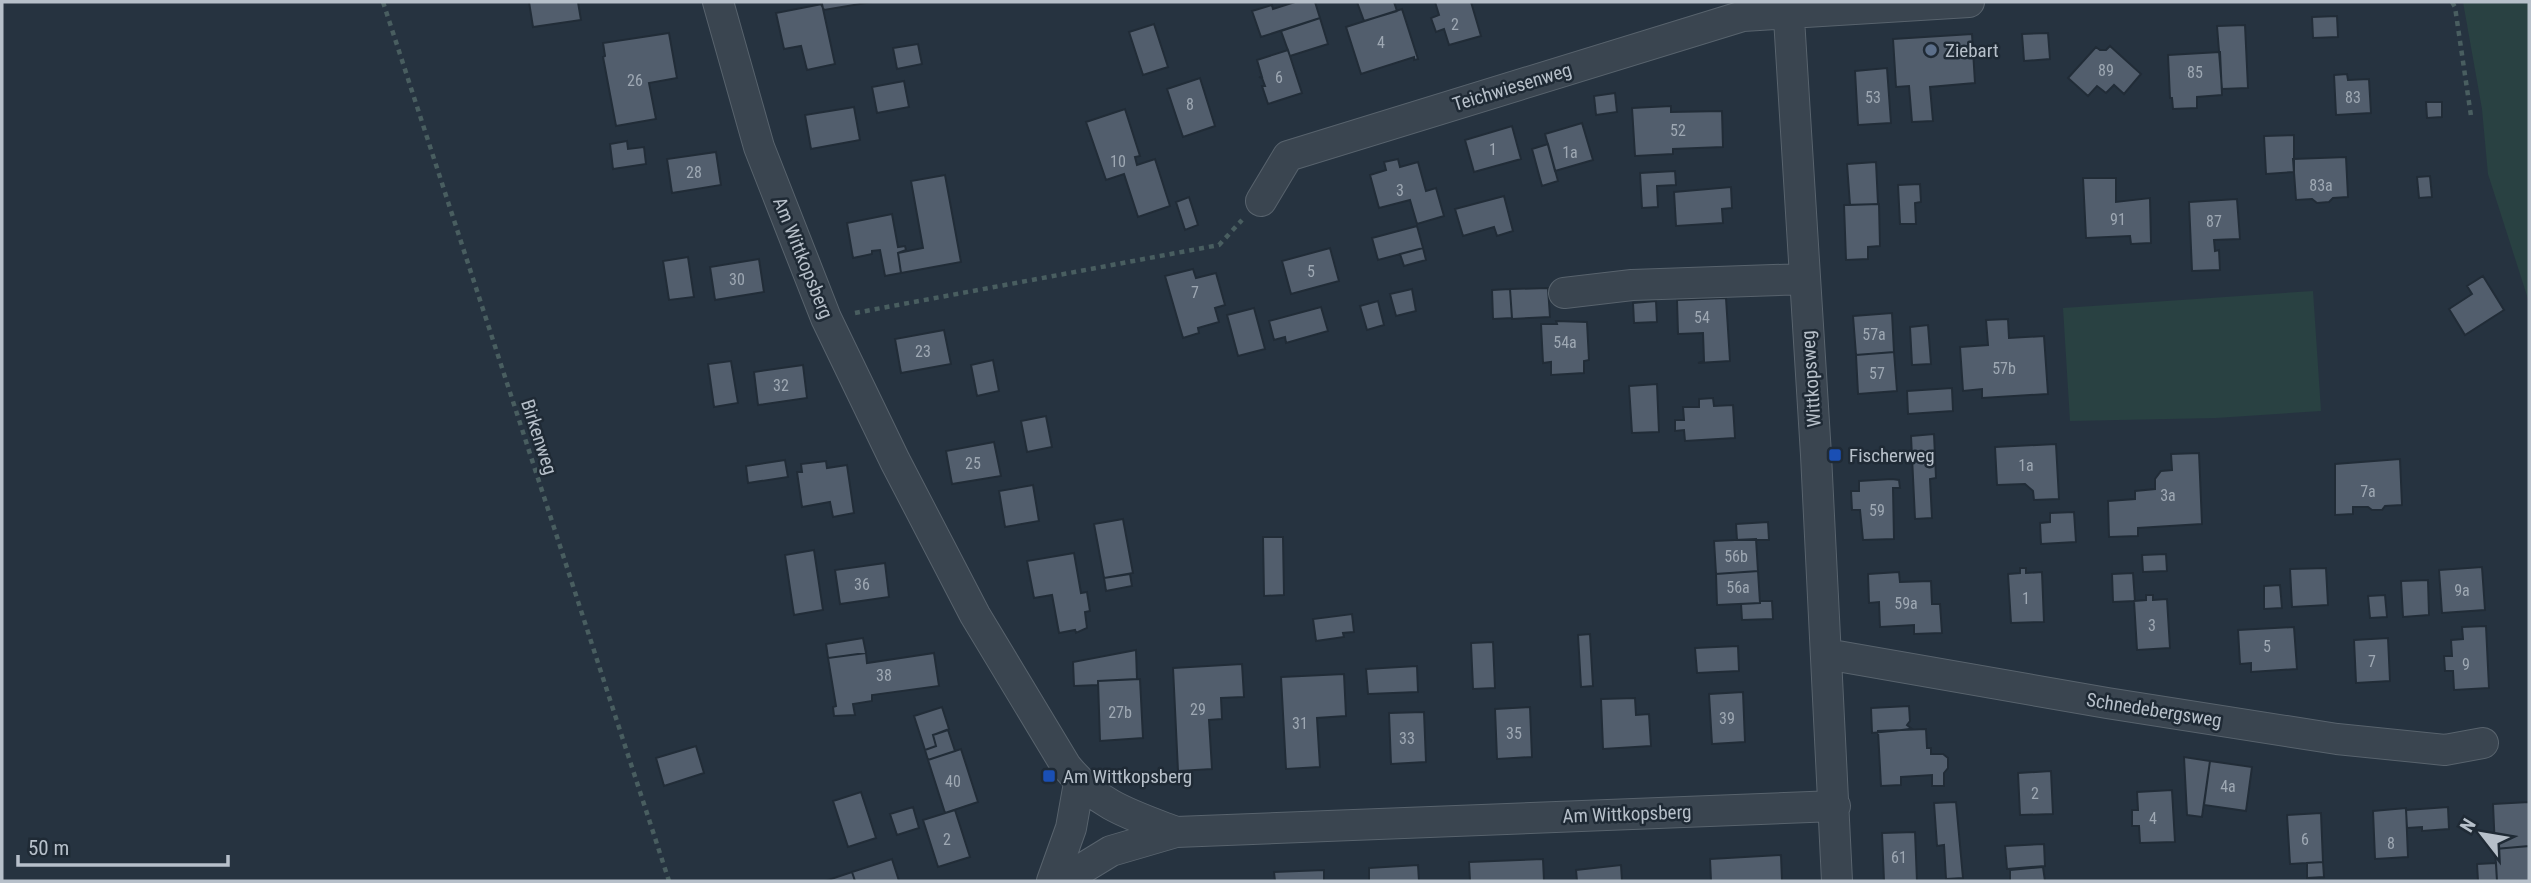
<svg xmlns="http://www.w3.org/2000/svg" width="2531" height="883" viewBox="0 0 2531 883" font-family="'Roboto Condensed',sans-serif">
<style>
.green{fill:#294142}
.building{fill:#525e6d;stroke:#212c37;stroke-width:2}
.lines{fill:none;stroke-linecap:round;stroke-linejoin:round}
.minor-casing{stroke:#58636d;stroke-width:32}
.path{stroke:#495e60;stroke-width:4.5;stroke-dasharray:5 5;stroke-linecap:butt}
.minor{stroke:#3a4550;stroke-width:30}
.service-dot{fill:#5c6f8a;stroke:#1f2a35;stroke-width:2.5}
.transit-dot{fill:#1a4fb4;stroke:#1f2a35;stroke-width:2.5}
.labels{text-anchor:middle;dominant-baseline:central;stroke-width:5;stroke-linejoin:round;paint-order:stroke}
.number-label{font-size:16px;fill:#9ea8b3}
.poi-label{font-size:19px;fill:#b7c0ca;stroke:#1f2a35;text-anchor:start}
.street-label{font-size:19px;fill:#b7c0ca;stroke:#1f2a35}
</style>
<rect width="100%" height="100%" fill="#263340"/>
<!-- green -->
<path class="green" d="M 2463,2 L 2529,2 L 2529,302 L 2488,174 L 2482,109 Z
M 2313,291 L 2321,411 L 2216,418 L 2070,421 L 2063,308 Z"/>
<!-- building -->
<path class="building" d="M 529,2 L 578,2 L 581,20 L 533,27 Z
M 820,2 L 872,2 L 824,10 Z
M 1295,2 L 1315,2 L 1320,18 L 1261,37 L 1252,11 L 1272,5 L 1273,9 Z
M 1357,2 L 1394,2 L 1397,11 L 1364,21 Z
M 1435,2 L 1471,2 L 1481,36 L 1449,45 L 1444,29 L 1436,32 L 1431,18 L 1439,15 Z
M 822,4 L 835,64 L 807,70 L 801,46 L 784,49 L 776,13 Z
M 1402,9 L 1418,59 L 1414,60 L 1414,57 L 1361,74 L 1346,27 Z
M 2337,16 L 2338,37 L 2313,38 L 2312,17 Z
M 1320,18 L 1328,44 L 1290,56 L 1281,31 Z
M 1154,24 L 1168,67 L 1143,75 L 1129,32 Z
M 2245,25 L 2248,88 L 2222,89 L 2217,26 Z
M 669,33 L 677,78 L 649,83 L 656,119 L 616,126 L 603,57 L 605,56 L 603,43 Z
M 2048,33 L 2050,59 L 2024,61 L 2022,34 Z
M 1972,34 L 1975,83 L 1930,87 L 1933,121 L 1912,122 L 1909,86 L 1896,87 L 1893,39 Z
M 918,44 L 922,64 L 897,69 L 893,48 Z
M 2110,46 L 2141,74 L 2124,94 L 2114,85 L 2106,93 L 2097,86 L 2088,96 L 2068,78 L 2096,47 L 2100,50 L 2106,50 Z
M 1288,50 L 1302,93 L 1268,104 L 1262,86 L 1265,86 L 1262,78 L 1259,77 L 1262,77 L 1257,60 Z
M 2220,52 L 2222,95 L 2197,97 L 2197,108 L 2173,109 L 2172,98 L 2170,98 L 2168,55 Z
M 1887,68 L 1891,123 L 1858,125 L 1855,71 Z
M 2347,74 L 2348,80 L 2369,79 L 2371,113 L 2336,115 L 2334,75 Z
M 1200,78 L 1215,126 L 1183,137 L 1167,89 Z
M 904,81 L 909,107 L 877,113 L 872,87 Z
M 1615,93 L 1617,112 L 1596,115 L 1594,96 Z
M 2426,102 L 2442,102 L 2442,117 L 2427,118 Z
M 1671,106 L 1671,112 L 1722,111 L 1723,147 L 1673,149 L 1673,154 L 1635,156 L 1632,108 Z
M 854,107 L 860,140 L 811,149 L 805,115 Z
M 1125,109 L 1140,156 L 1135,157 L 1137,165 L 1155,159 L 1170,206 L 1138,217 L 1124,174 L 1106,180 L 1086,122 Z
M 1582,123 L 1593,160 L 1555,171 L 1545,134 Z
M 1512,126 L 1521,159 L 1474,172 L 1465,140 Z
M 2294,135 L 2294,172 L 2266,174 L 2264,136 Z
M 627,141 L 628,149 L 644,147 L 646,164 L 613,169 L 610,144 Z
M 1548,144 L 1558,181 L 1542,186 L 1532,149 Z
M 716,152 L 721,185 L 672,193 L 667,159 Z
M 2346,157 L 2348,197 L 2333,198 L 2329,202 L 2317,203 L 2312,199 L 2296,200 L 2293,159 Z
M 1398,159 L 1400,167 L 1418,162 L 1426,191 L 1436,188 L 1444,216 L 1417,224 L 1410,200 L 1379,208 L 1370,175 L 1386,170 L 1384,162 Z
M 1876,162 L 1878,204 L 1850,205 L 1847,164 Z
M 1675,171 L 1676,185 L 1657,186 L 1658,207 L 1642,208 L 1640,173 Z
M 945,175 L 961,262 L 901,273 L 898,253 L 923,248 L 911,181 Z
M 2430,176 L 2432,197 L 2419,198 L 2417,177 Z
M 2083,178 L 2116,178 L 2116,202 L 2150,198 L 2151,243 L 2131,244 L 2130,236 L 2086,238 Z
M 1920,184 L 1921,202 L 1915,203 L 1916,224 L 1900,224 L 1898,185 Z
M 1731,187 L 1732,208 L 1722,209 L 1723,223 L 1676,226 L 1674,192 Z
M 1504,196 L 1513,231 L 1497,236 L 1494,227 L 1463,236 L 1455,209 Z
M 1189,197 L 1198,225 L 1185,230 L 1176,202 Z
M 2237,199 L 2240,239 L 2214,240 L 2215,251 L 2219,250 L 2220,270 L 2192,271 L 2189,202 Z
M 1879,204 L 1880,246 L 1868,247 L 1868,259 L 1846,260 L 1844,205 Z
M 892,214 L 898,247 L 905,246 L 906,250 L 898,253 L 901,273 L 885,276 L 880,250 L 872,251 L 872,254 L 853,258 L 847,223 Z
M 1417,226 L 1423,248 L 1378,260 L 1372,238 Z
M 1330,248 L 1339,281 L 1291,294 L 1282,261 Z
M 1423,248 L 1426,260 L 1404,266 L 1400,254 Z
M 688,257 L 694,297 L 669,300 L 663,261 Z
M 759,259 L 764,292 L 715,300 L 710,267 Z
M 1193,269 L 1196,278 L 1216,273 L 1225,305 L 1215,308 L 1219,322 L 1198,328 L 1199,333 L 1183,338 L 1165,276 Z
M 2483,276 L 2504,310 L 2465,335 L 2449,309 L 2472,294 L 2467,286 Z
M 1548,288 L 1550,317 L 1512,319 L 1510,289 Z
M 1412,289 L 1416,311 L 1396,316 L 1390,294 Z
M 1510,289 L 1512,318 L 1493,319 L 1492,290 Z
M 1726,298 L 1730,361 L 1698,363 L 1704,361 L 1703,333 L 1678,334 L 1677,300 Z
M 1378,301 L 1384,325 L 1367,330 L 1360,306 Z
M 1656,301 L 1657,322 L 1634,323 L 1633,303 Z
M 1321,307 L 1328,331 L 1286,343 L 1285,337 L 1274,340 L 1269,321 Z
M 1254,308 L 1265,349 L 1238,356 L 1227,315 Z
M 1892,313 L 1894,352 L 1856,355 L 1853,316 Z
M 2008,319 L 2009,338 L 2044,336 L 2048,394 L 1982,398 L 1982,389 L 1963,391 L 1960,347 L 1988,345 L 1986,320 Z
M 1556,321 L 1587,322 L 1589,360 L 1584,361 L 1584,373 L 1551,375 L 1551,362 L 1543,363 L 1541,324 L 1557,324 Z
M 1928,325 L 1931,364 L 1912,365 L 1910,327 Z
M 944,330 L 951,364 L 901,373 L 895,339 Z
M 1894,352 L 1897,391 L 1858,394 L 1856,355 Z
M 993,360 L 999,391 L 977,396 L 971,365 Z
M 731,361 L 738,403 L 714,407 L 708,364 Z
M 803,365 L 807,398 L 758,405 L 754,372 Z
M 1657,384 L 1659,432 L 1632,433 L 1629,386 Z
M 1952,388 L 1953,411 L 1908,414 L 1907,391 Z
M 1713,398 L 1714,406 L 1733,405 L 1735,438 L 1685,441 L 1684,430 L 1675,431 L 1675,420 L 1684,420 L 1683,407 L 1699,407 L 1699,399 Z
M 1046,416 L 1052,447 L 1027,452 L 1021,421 Z
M 1934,434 L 1936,478 L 1930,479 L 1932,518 L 1915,519 L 1911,436 Z
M 994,442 L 1001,476 L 952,484 L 946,451 Z
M 2056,444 L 2059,499 L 2034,500 L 2033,491 L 2025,484 L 1997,485 L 1995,447 Z
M 2199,453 L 2202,524 L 2138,528 L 2138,536 L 2109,537 L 2108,501 L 2135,499 L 2135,491 L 2155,489 L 2155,479 L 2161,471 L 2172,470 L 2171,454 Z
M 2400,459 L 2402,505 L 2385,506 L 2382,510 L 2372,510 L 2368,507 L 2353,507 L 2353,514 L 2335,515 L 2335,464 Z
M 785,460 L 788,477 L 748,483 L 746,466 Z
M 826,461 L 827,468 L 847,465 L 854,513 L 833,517 L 830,502 L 802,507 L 797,472 L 802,472 L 801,464 Z
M 1892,479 L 1899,480 L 1900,488 L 1893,488 L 1894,539 L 1863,540 L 1860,510 L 1852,510 L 1851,491 L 1859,491 L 1859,481 Z
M 1033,485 L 1039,521 L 1005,527 L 999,491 Z
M 2074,512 L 2076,542 L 2041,544 L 2040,523 L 2050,522 L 2050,513 Z
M 1123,519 L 1133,573 L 1104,578 L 1094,524 Z
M 1768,522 L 1769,540 L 1737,540 L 1736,524 Z
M 1263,537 L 1283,537 L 1284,595 L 1264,596 Z
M 1756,539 L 1758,571 L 1716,574 L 1714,541 Z
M 814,550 L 823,610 L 794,615 L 785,555 Z
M 1074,553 L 1081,593 L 1087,592 L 1090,611 L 1085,612 L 1087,628 L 1076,633 L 1075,630 L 1059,633 L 1052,595 L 1034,598 L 1027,561 Z
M 2166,554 L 2167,571 L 2143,572 L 2142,555 Z
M 885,563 L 889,597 L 840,604 L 835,570 Z
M 2482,567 L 2485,610 L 2442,613 L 2439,570 Z
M 2020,568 L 2026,568 L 2026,573 L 2042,572 L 2044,622 L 2011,623 L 2008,574 L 2020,573 Z
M 2326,568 L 2328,605 L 2292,607 L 2290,569 Z
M 1758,571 L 1760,603 L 1717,605 L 1716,574 Z
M 1899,572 L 1900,582 L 1931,581 L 1932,604 L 1940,604 L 1942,633 L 1914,634 L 1914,625 L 1880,627 L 1879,602 L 1869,603 L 1868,574 Z
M 2133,573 L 2135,601 L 2113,602 L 2112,574 Z
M 1130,574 L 1132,586 L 1106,591 L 1104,578 Z
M 2428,580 L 2429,615 L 2403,617 L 2401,581 Z
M 2280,585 L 2282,608 L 2264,609 L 2264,586 Z
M 2146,595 L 2153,595 L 2153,600 L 2167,599 L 2170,648 L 2137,650 L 2134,601 L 2146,600 Z
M 2385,595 L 2387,617 L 2370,618 L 2368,596 Z
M 1760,601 L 1772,601 L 1773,619 L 1742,620 L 1741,604 L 1760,603 Z
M 1352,614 L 1354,632 L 1343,633 L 1344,637 L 1316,641 L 1313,619 Z
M 2486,626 L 2489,688 L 2454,690 L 2453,671 L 2445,671 L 2444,656 L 2452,656 L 2451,640 L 2463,639 L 2462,627 Z
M 2294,627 L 2297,669 L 2251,672 L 2251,663 L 2240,664 L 2238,630 Z
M 1590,634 L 1593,686 L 1581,687 L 1578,635 Z
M 863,638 L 866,653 L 828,658 L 826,644 Z
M 2388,638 L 2390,681 L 2356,683 L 2354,640 Z
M 1493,642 L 1495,688 L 1473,689 L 1471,643 Z
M 1738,646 L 1739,671 L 1697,673 L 1695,648 Z
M 1136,650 L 1137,679 L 1098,681 L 1098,685 L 1074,686 L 1073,662 Z
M 866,653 L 867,663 L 934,653 L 939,686 L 872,695 L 872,701 L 853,704 L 855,715 L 834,716 L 833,707 L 836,706 L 828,658 Z
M 1242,664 L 1244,697 L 1221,698 L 1222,719 L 1209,720 L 1212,769 L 1178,771 L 1173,668 Z
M 1417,666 L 1418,692 L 1368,694 L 1366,669 Z
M 1344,674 L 1346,716 L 1317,718 L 1320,767 L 1286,769 L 1281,677 Z
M 1140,679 L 1143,738 L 1100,741 L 1098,681 Z
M 1743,692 L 1745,742 L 1712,744 L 1709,694 Z
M 1635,698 L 1636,715 L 1649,714 L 1651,746 L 1603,749 L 1601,699 Z
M 1909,706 L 1910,721 L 1907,725 L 1912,729 L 1872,733 L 1871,708 Z
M 942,707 L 949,729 L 933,735 L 936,746 L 925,750 L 914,716 Z
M 1530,707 L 1532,757 L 1497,759 L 1495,709 Z
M 1424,712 L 1426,762 L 1391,764 L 1389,713 Z
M 1926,729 L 1927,748 L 1931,748 L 1931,754 L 1943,754 L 1948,758 L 1948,768 L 1944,773 L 1944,786 L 1932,786 L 1932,775 L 1901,777 L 1901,785 L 1881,786 L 1878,731 Z
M 948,730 L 955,751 L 928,760 L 925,750 L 936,746 L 933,735 Z
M 696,746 L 704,773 L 664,786 L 656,758 Z
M 961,749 L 978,802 L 945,813 L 928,760 Z
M 2184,757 L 2210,761 L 2202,817 L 2187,815 Z
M 2210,761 L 2252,767 L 2246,811 L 2204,805 Z
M 2051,771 L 2053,814 L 2020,815 L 2018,773 Z
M 2172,790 L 2175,842 L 2140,843 L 2139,826 L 2132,826 L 2132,810 L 2138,810 L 2137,792 Z
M 861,792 L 876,838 L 848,847 L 833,801 Z
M 1956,802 L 1963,878 L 1946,879 L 1944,845 L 1937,846 L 1934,803 Z
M 2529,802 L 2529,846 L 2495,849 L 2493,804 Z
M 913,807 L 919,828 L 897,835 L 890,814 Z
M 2448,807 L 2449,829 L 2422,831 L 2422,827 L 2407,828 L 2406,810 Z
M 2406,808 L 2408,857 L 2375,859 L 2373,811 Z
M 955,810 L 970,857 L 938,867 L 923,820 Z
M 2321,813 L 2323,862 L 2290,864 L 2287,815 Z
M 1915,832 L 1917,881 L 1884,881 L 1882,833 Z
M 2044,844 L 2045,866 L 2007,869 L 2005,846 Z
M 2529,846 L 2529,881 L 2497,881 L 2495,849 Z
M 1781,855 L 1782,881 L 1711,881 L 1710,859 Z
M 892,859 L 899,881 L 855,881 L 852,872 Z
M 1543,859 L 1544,881 L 1470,881 L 1469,862 Z
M 2323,862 L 2324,877 L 2307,878 L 2307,863 Z
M 2496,863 L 2497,881 L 2478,881 L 2477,864 Z
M 1418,865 L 1419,881 L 1369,881 L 1369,868 Z
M 1621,865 L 1622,881 L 1577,881 L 1576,870 Z
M 2043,867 L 2045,881 L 2010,881 L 2010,870 Z
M 1324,870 L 1324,881 L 1275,881 L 1274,872 Z
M 852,872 L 855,881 L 825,881 Z"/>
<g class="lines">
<!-- minor casing -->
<g class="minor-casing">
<path id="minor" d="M 718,2 L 759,147 L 826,318 L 895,461 L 975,615 L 1066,766 C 1097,805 1131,815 1176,832 L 1835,806
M 1788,2 L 1816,455 L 1837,881
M 1261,201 L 1288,156 L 1743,16 L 1969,2
M 1564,293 L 1632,285 L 1805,279
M 1826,654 L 2107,703 L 2337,739 L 2445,750 L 2483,743
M 1052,881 L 1071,828 L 1079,783
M 1062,881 L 1111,851 L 1176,832"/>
</g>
<!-- path -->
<path class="path" d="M 383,2 L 669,881
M 2452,2 L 2455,7 L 2471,116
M 855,313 L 1219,245 L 1242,220"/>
<!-- minor -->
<use href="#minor" class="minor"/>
</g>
<!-- markers -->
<circle class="service-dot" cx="1931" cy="50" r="7"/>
<g class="transit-dot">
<rect x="1828" y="448" width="14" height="14" rx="3.5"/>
<rect x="1042" y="769" width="14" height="14" rx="3.5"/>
</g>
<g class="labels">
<!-- number labels -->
<g class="number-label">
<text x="1455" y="24">2</text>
<text x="1381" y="42">4</text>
<text x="2106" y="70">89</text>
<text x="2195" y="72">85</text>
<text x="1279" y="77">6</text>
<text x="635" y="80">26</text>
<text x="1873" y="97">53</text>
<text x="2353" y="97">83</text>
<text x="1190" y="104">8</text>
<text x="1678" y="130">52</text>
<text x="1493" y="149">1</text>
<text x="1570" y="152">1a</text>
<text x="1118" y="161">10</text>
<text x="694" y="172">28</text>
<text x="2321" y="185">83a</text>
<text x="1400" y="190">3</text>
<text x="2118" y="219">91</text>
<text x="2214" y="221">87</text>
<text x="1311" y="271">5</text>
<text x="737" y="279">30</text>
<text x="1195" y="292">7</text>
<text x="1702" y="317">54</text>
<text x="1874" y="334">57a</text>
<text x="1565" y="342">54a</text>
<text x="923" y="351">23</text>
<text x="2004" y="368">57b</text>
<text x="1877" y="373">57</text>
<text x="781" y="385">32</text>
<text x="973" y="463">25</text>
<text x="2026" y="465">1a</text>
<text x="2368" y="491">7a</text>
<text x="2168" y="495">3a</text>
<text x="1877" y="510">59</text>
<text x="1736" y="556">56b</text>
<text x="862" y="584">36</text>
<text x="1738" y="587">56a</text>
<text x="2462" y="590">9a</text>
<text x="2026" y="598">1</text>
<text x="1906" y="603">59a</text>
<text x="2152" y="625">3</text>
<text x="2267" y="646">5</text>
<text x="2372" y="661">7</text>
<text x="2466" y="664">9</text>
<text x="884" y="675">38</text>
<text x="1198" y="709">29</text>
<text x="1120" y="712">27b</text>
<text x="1727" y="718">39</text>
<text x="1300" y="723">31</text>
<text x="1514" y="733">35</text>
<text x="1407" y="738">33</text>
<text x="953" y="781">40</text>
<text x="2228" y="786">4a</text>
<text x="2035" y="793">2</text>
<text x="2153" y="818">4</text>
<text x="947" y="839">2</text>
<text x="2305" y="839">6</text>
<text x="2391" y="843">8</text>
<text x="1899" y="857">61</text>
</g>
<!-- poi labels -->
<g class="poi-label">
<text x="1945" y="50">Ziebart</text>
<text x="1849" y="455">Fischerweg</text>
<text x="1063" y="776">Am Wittkopsberg</text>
</g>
<!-- street labels -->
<g class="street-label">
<text transform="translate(1512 87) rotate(-17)">Teichwiesenweg</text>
<text transform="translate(803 258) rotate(68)">Am Wittkopsberg</text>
<text transform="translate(1811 379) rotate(-94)">Wittkopsweg</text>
<text transform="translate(539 437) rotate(72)">Birkenweg</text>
<text transform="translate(2154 710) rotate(9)">Schnedebergsweg</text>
<text transform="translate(1627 814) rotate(-2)">Am Wittkopsberg</text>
</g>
</g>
<!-- border -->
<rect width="2531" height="883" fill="none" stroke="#b7c0ca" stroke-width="7"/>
<!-- north arrow -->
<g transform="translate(2482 834) rotate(301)" stroke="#1f2a35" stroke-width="5" paint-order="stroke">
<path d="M0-5L12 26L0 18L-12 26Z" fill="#b7c0ca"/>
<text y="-10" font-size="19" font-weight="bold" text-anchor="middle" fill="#b7c0ca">N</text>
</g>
<!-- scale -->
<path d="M18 855v10h210v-10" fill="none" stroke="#b7c0ca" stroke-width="3.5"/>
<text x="28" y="855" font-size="21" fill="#b7c0ca" stroke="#1f2a35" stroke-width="5" paint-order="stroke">50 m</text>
</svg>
